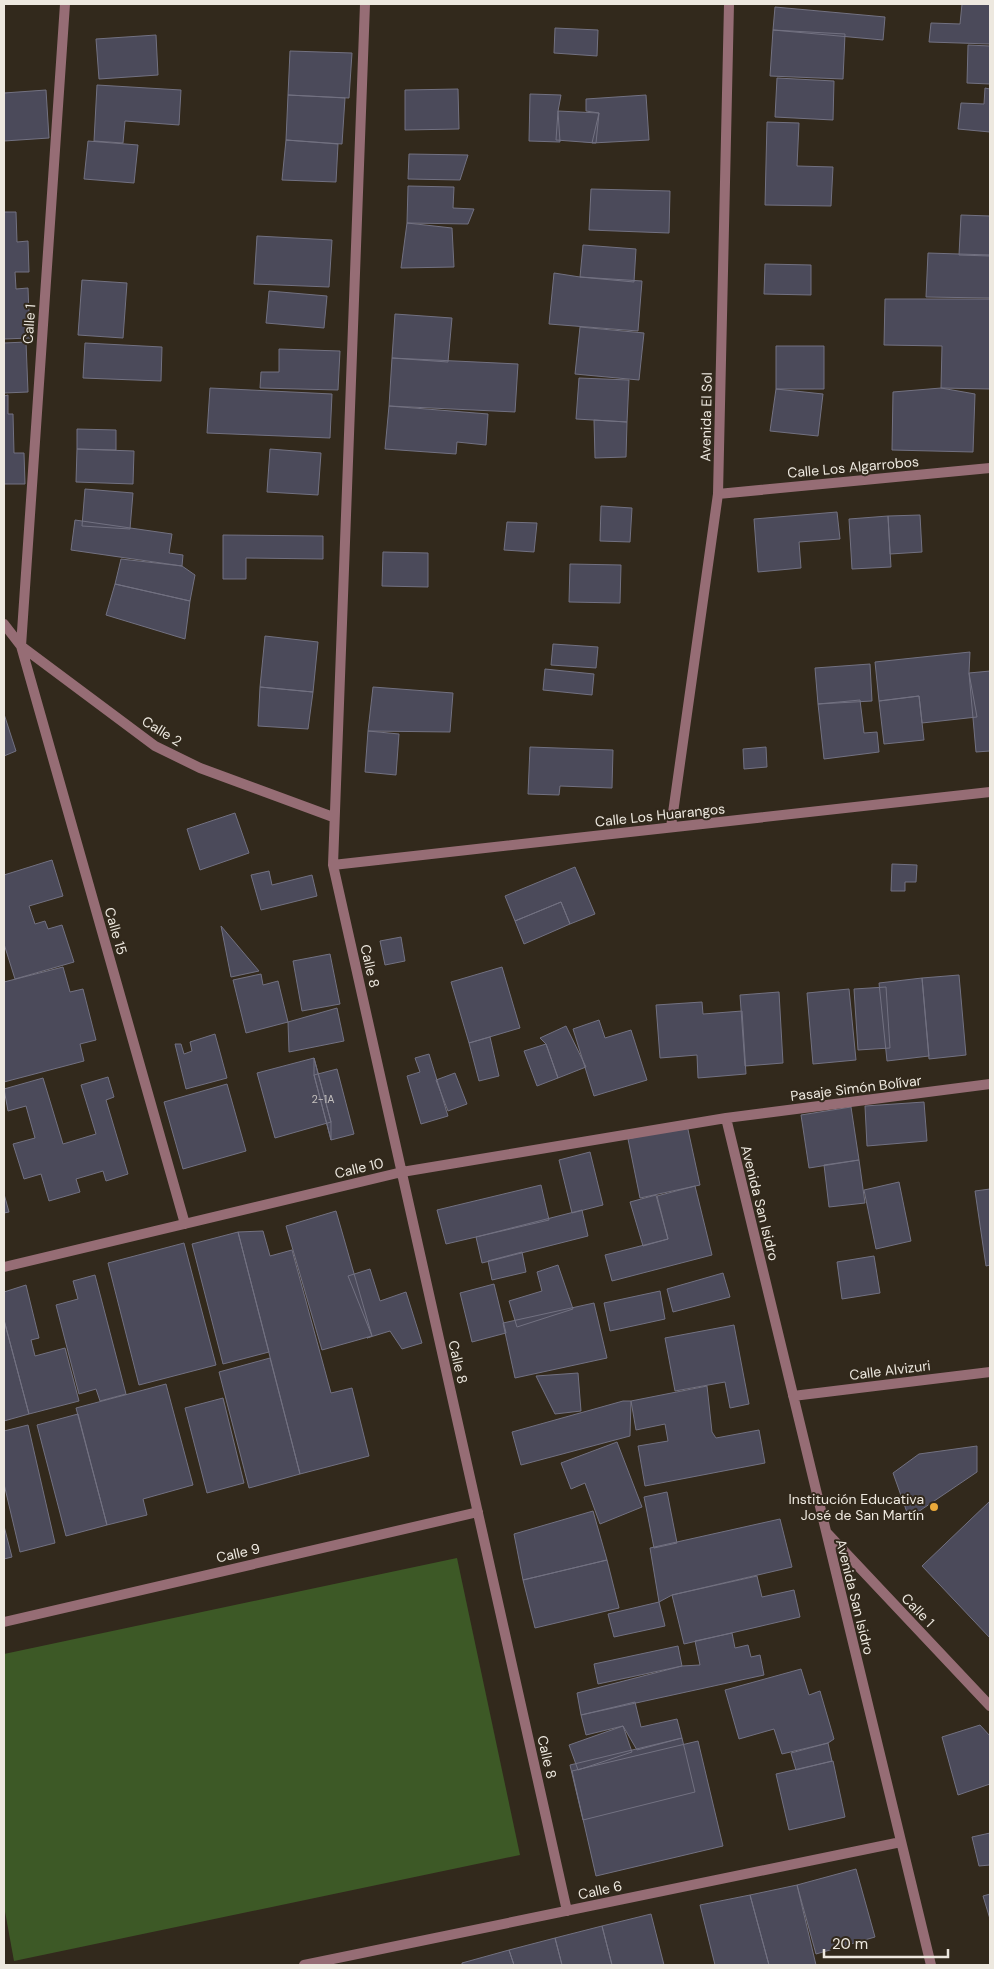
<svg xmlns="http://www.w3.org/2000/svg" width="994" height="1969" viewBox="0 0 994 1969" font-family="'DM Sans',sans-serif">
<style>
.green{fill:#3d5926}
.building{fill:#4b4a5a;stroke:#727181}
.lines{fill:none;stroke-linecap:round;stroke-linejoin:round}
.minor{stroke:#966d75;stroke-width:10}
.poi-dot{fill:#eba93a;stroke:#32291c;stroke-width:2}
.labels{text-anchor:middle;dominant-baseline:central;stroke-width:4;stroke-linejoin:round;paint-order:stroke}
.number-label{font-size:11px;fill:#c4c0be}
.street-label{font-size:14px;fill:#ede8df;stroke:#32291c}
.poi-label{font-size:14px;fill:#ede8df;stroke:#32291c;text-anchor:end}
</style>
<rect width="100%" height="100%" fill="#32291c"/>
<!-- green -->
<path class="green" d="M 457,1558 L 520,1855 L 14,1961 L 4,1906 L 4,1654 Z"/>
<!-- building -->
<path class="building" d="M 962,4 L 990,4 L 990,44 L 929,42 L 931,23 L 960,24 Z
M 775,7 L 885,17 L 883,40 L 773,30 Z
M 555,28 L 598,30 L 597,56 L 554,53 Z
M 773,30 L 845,34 L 843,79 L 770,76 Z
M 156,35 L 158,75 L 99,79 L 96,39 Z
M 968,45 L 990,46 L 990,84 L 967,83 Z
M 290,51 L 352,53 L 349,98 L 288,95 Z
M 777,78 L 834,81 L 833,120 L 775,117 Z
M 97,85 L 181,90 L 179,125 L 125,121 L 123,143 L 94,141 Z
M 985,88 L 990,89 L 990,132 L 958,129 L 961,103 L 984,104 Z
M 458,89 L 459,129 L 405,130 L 405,90 Z
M 46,90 L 49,138 L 4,141 L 4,93 Z
M 530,94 L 561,95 L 558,111 L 560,142 L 529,141 Z
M 288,95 L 345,98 L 342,144 L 286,140 Z
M 646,95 L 649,140 L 592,143 L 599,113 L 586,111 L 586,99 Z
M 558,111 L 599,113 L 596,143 L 556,140 Z
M 767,122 L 799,123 L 797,166 L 833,167 L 831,206 L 765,205 Z
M 286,140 L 338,144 L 336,182 L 282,180 Z
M 88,141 L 138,145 L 134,183 L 84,179 Z
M 409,154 L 468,155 L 460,180 L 408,179 Z
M 408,186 L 454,187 L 453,208 L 474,209 L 468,224 L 407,223 Z
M 591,189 L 670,191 L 669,233 L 589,230 Z
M 4,212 L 16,212 L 17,242 L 28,241 L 29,272 L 15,272 L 16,289 L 28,288 L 30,338 L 4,339 Z
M 961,215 L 990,216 L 990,256 L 959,255 Z
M 407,223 L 452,228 L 454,267 L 401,268 Z
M 257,236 L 332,240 L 329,287 L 254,284 Z
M 583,245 L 636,249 L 634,282 L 580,277 Z
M 928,253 L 990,255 L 990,298 L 926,297 Z
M 765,264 L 811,265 L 811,295 L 764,294 Z
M 554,273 L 580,277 L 642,281 L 638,331 L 549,324 Z
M 82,280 L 127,283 L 123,338 L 78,335 Z
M 269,291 L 327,296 L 324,328 L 266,323 Z
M 885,299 L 990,299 L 990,389 L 941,388 L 942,346 L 884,345 Z
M 395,314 L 452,318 L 448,362 L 392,358 Z
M 580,327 L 644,333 L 639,380 L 575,374 Z
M 26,342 L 28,392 L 4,393 L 4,343 Z
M 85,343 L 162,347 L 161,381 L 83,378 Z
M 776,346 L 824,346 L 824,389 L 776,389 Z
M 279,349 L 340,351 L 338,390 L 260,388 L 261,372 L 279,372 Z
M 392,358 L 518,364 L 515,412 L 389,406 Z
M 579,378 L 629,380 L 627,422 L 576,419 Z
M 210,388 L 332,394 L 330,438 L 207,433 Z
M 941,388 L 975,394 L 973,452 L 892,450 L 893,392 Z
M 776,389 L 823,394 L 818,436 L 770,431 Z
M 8,395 L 8,414 L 13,414 L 14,453 L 24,453 L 25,484 L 4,484 L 4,396 Z
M 389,406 L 488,414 L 486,445 L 457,442 L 456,454 L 385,449 Z
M 594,420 L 627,422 L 626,457 L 595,458 Z
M 77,429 L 116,430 L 116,450 L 77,449 Z
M 77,449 L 134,451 L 133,484 L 76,482 Z
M 270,449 L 321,453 L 318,495 L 267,492 Z
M 85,489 L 133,493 L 130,529 L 82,526 Z
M 601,506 L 632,508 L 630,542 L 600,541 Z
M 837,512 L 840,539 L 799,542 L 801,568 L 758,572 L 754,519 Z
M 920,515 L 922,552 L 890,554 L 888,516 Z
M 888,516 L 891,567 L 852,569 L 849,519 Z
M 75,520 L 172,534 L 169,553 L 183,555 L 182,566 L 71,550 Z
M 507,522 L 537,523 L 534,552 L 504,550 Z
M 223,535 L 323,536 L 323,559 L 246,558 L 246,579 L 223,579 Z
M 383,552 L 428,553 L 428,587 L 382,586 Z
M 121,559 L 182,566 L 195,575 L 190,601 L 115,584 Z
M 570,564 L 621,565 L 620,603 L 569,602 Z
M 115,584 L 190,601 L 185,639 L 106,615 Z
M 265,636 L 318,642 L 313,692 L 260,687 Z
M 553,644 L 598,647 L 596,668 L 551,665 Z
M 970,652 L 969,673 L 977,717 L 922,723 L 919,696 L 879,701 L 875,662 Z
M 870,664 L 872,701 L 818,704 L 815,668 Z
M 545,669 L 594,674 L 592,695 L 543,690 Z
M 990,671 L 990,751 L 976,752 L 969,673 Z
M 260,687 L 313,692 L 308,729 L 258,726 Z
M 373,687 L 453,693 L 450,732 L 368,731 Z
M 919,696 L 924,740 L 884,744 L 879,701 Z
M 860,700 L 864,733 L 877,732 L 879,752 L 824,759 L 818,704 Z
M 4,714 L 16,751 L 4,756 Z
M 368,731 L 399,734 L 396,775 L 365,772 Z
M 530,747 L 613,750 L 612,788 L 560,786 L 559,795 L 528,794 Z
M 766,747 L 767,767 L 744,769 L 743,749 Z
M 235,813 L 249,853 L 200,870 L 187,829 Z
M 52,860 L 63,896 L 29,906 L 35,924 L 45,921 L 48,929 L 62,925 L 74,962 L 15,979 L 4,944 L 4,875 Z
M 892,864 L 917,865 L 916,882 L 905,882 L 905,891 L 891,891 Z
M 575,867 L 595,914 L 570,924 L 561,902 L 515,921 L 505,896 Z
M 269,871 L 272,885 L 312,875 L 317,896 L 261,910 L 251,875 Z
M 561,902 L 570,924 L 524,944 L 515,921 Z
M 221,926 L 259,971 L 231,977 Z
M 401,937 L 405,961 L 385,965 L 380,941 Z
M 330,954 L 340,1004 L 302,1011 L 293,961 Z
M 63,967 L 70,992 L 83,989 L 96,1040 L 80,1044 L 84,1061 L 4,1082 L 4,982 Z
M 502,967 L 520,1028 L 469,1043 L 451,982 Z
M 261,974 L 263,985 L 278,981 L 288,1022 L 246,1033 L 233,980 Z
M 959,975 L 966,1055 L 929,1059 L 922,978 Z
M 922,978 L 929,1056 L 887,1061 L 879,983 Z
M 886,987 L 890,1048 L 858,1050 L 854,989 Z
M 849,989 L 856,1060 L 813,1064 L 807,993 Z
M 779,992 L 783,1063 L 745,1066 L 740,995 Z
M 702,1002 L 703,1014 L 742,1011 L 746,1074 L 698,1078 L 697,1055 L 660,1058 L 656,1005 Z
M 337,1008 L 344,1041 L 289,1052 L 288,1022 Z
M 599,1020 L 605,1038 L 631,1030 L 647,1080 L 594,1096 L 573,1029 Z
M 566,1026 L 586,1067 L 558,1078 L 546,1044 L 540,1038 Z
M 215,1034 L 227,1078 L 186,1089 L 175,1044 L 181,1044 L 184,1054 L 192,1051 L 190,1042 Z
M 490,1037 L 499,1076 L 479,1081 L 469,1043 Z
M 546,1044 L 558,1078 L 537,1086 L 524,1051 Z
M 429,1054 L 448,1116 L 421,1124 L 407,1076 L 420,1072 L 415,1058 Z
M 314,1058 L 331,1122 L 331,1140 L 314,1075 Z
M 314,1058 L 331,1122 L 275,1138 L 257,1073 Z
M 337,1069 L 354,1134 L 331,1140 L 314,1075 Z
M 455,1073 L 467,1104 L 448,1111 L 436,1080 Z
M 108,1077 L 114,1097 L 106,1100 L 128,1174 L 106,1181 L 103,1171 L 76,1179 L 80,1192 L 49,1201 L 41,1174 L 24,1179 L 13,1144 L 35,1138 L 26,1106 L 8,1111 L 4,1089 L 43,1078 L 63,1144 L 96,1134 L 81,1085 Z
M 227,1084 L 246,1151 L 183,1169 L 164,1102 Z
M 924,1102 L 927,1141 L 867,1146 L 865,1106 Z
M 851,1107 L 859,1160 L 809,1168 L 801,1115 Z
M 687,1125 L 700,1185 L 640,1198 L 628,1139 Z
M 590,1152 L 603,1205 L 572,1213 L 559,1160 Z
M 859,1160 L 865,1203 L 829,1207 L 824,1165 Z
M 899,1182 L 911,1241 L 876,1249 L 864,1190 Z
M 541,1185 L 549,1220 L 446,1244 L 437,1210 Z
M 695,1186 L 712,1255 L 612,1281 L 605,1255 L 668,1239 L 657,1196 Z
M 990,1189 L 990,1265 L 986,1266 L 975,1191 Z
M 4,1194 L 9,1212 L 4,1213 Z
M 656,1195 L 668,1239 L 643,1246 L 630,1202 Z
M 582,1210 L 588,1236 L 482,1263 L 476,1237 Z
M 336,1211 L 372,1336 L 322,1350 L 286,1226 Z
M 263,1231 L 270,1256 L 292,1250 L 331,1393 L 352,1388 L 369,1456 L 300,1474 L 238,1232 Z
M 238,1232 L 269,1352 L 223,1364 L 192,1244 Z
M 184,1243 L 216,1365 L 139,1385 L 108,1263 Z
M 522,1252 L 526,1272 L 492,1280 L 488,1261 Z
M 874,1256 L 880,1293 L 842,1299 L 837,1262 Z
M 558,1265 L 573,1309 L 517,1327 L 509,1301 L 542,1291 L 537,1272 Z
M 370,1269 L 380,1301 L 406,1292 L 422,1343 L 402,1349 L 390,1331 L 367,1338 L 372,1336 L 348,1276 Z
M 723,1273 L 730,1297 L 673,1312 L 667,1289 Z
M 95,1275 L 126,1394 L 100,1401 L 96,1389 L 79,1394 L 56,1305 L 78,1299 L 73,1281 Z
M 494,1284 L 506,1333 L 472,1342 L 460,1293 Z
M 26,1285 L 39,1338 L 31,1340 L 35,1356 L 65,1348 L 79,1401 L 29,1414 L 4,1320 L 4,1292 Z
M 660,1291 L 665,1319 L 610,1331 L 604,1303 Z
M 594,1303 L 607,1358 L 515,1378 L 503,1323 Z
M 4,1320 L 29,1414 L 4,1421 Z
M 734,1325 L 749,1404 L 730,1408 L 725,1382 L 675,1391 L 665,1338 Z
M 270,1358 L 300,1474 L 249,1488 L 219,1372 Z
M 578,1373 L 581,1411 L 555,1414 L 536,1376 Z
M 166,1384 L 193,1485 L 143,1499 L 147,1515 L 107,1525 L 76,1408 Z
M 707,1386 L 712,1432 L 716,1438 L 759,1430 L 765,1463 L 645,1486 L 638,1446 L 668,1441 L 665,1424 L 636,1430 L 631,1401 Z
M 223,1398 L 244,1483 L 207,1493 L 185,1408 Z
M 623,1401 L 631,1401 L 630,1436 L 521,1465 L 512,1432 Z
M 78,1414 L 107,1525 L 66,1536 L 37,1425 Z
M 28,1425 L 55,1543 L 20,1552 L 4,1484 L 4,1431 Z
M 617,1442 L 642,1507 L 600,1524 L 585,1483 L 571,1489 L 561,1463 Z
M 977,1446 L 977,1472 L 909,1518 L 893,1473 L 919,1454 Z
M 667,1492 L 677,1543 L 654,1548 L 644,1497 Z
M 990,1501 L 990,1638 L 922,1566 Z
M 593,1511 L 607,1560 L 523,1580 L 514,1534 Z
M 780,1519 L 792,1567 L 672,1595 L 659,1602 L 650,1548 Z
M 4,1526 L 12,1557 L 4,1559 Z
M 607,1560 L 619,1608 L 535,1628 L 523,1580 Z
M 757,1576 L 762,1597 L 794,1590 L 800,1617 L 684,1644 L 672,1595 Z
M 659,1602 L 665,1626 L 614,1637 L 608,1614 Z
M 732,1633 L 735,1648 L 748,1645 L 751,1657 L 760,1655 L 764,1675 L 581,1715 L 577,1693 L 682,1666 L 700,1665 L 695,1641 Z
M 678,1646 L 682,1666 L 598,1684 L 594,1664 Z
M 801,1669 L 809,1695 L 820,1691 L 834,1739 L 828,1743 L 782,1754 L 774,1729 L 739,1739 L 725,1690 Z
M 635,1702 L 641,1727 L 677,1719 L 682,1738 L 637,1750 L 623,1726 L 586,1735 L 581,1715 Z
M 980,1725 L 990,1736 L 990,1784 L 958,1795 L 942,1737 Z
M 623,1726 L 632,1752 L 578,1770 L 569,1745 Z
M 682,1738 L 695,1792 L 583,1820 L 570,1765 Z
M 698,1741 L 723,1846 L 596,1876 L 572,1771 Z
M 828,1743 L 832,1761 L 796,1770 L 791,1753 Z
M 833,1761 L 845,1817 L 789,1830 L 776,1774 Z
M 990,1833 L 990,1865 L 979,1866 L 972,1837 Z
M 856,1869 L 875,1937 L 816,1954 L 797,1885 Z
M 797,1885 L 816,1965 L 769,1965 L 750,1895 Z
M 990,1894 L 990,1919 L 983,1896 Z
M 750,1895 L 769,1965 L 715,1965 L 700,1905 Z
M 651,1914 L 664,1965 L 612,1965 L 602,1926 Z
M 602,1926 L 612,1965 L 562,1965 L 555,1938 Z
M 555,1938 L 562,1965 L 514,1965 L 509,1950 Z
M 509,1950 L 514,1965 L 462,1965 L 462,1963 Z"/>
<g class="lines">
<!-- minor -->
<path class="minor" d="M 65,4 L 21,646 L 185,1224
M 365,4 L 333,865 L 567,1911
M 718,494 L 990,468
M 4,624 L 21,646 L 155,746 L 200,768 L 333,817
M 671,827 L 718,494 L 729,4
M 333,865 L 990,792
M 726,1118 L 931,1965
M 4,1267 L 402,1172 L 726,1118 L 990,1084
M 793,1396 L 990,1372
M 827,1533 L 990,1706
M 4,1622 L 478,1512
M 304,1965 L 901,1842"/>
</g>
<!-- markers -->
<circle class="poi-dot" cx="934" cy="1507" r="5"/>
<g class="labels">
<!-- number labels -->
<g class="number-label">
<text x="323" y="1099">2-1A</text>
</g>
<!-- street labels -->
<g class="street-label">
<text transform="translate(29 324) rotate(-86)">Calle 1</text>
<text transform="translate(706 417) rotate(-89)">Avenida El Sol</text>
<text transform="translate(853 467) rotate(-5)">Calle Los Algarrobos</text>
<text transform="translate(162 731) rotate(32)">Calle 2</text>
<text transform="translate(660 815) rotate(-6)">Calle Los Huarangos</text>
<text transform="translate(116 931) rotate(74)">Calle 15</text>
<text transform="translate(370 966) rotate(77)">Calle 8</text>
<text transform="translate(856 1088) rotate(-7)">Pasaje Simón Bolívar</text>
<text transform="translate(359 1168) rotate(-13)">Calle 10</text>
<text transform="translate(760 1203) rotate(76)">Avenida San Isidro</text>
<text transform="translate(458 1362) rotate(77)">Calle 8</text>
<text transform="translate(890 1370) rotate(-7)">Calle Alvizuri</text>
<text transform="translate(238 1553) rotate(-13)">Calle 9</text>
<text transform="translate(855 1597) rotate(76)">Avenida San Isidro</text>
<text transform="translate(918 1610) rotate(46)">Calle 1</text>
<text transform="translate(547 1757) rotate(77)">Calle 8</text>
<text transform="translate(600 1890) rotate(-12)">Calle 6</text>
</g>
<!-- poi labels -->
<g class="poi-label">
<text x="924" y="1499">Institución Educativa<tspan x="924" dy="16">José de San Martín</tspan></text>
</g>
</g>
<!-- border -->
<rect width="994" height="1969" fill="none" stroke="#ede8df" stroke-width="10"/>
<!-- scale -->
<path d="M824 1949v8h124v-8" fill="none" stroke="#ede8df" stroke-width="2.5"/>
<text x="832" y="1949" font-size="15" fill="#ede8df" stroke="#32291c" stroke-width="4" paint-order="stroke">20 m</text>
</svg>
